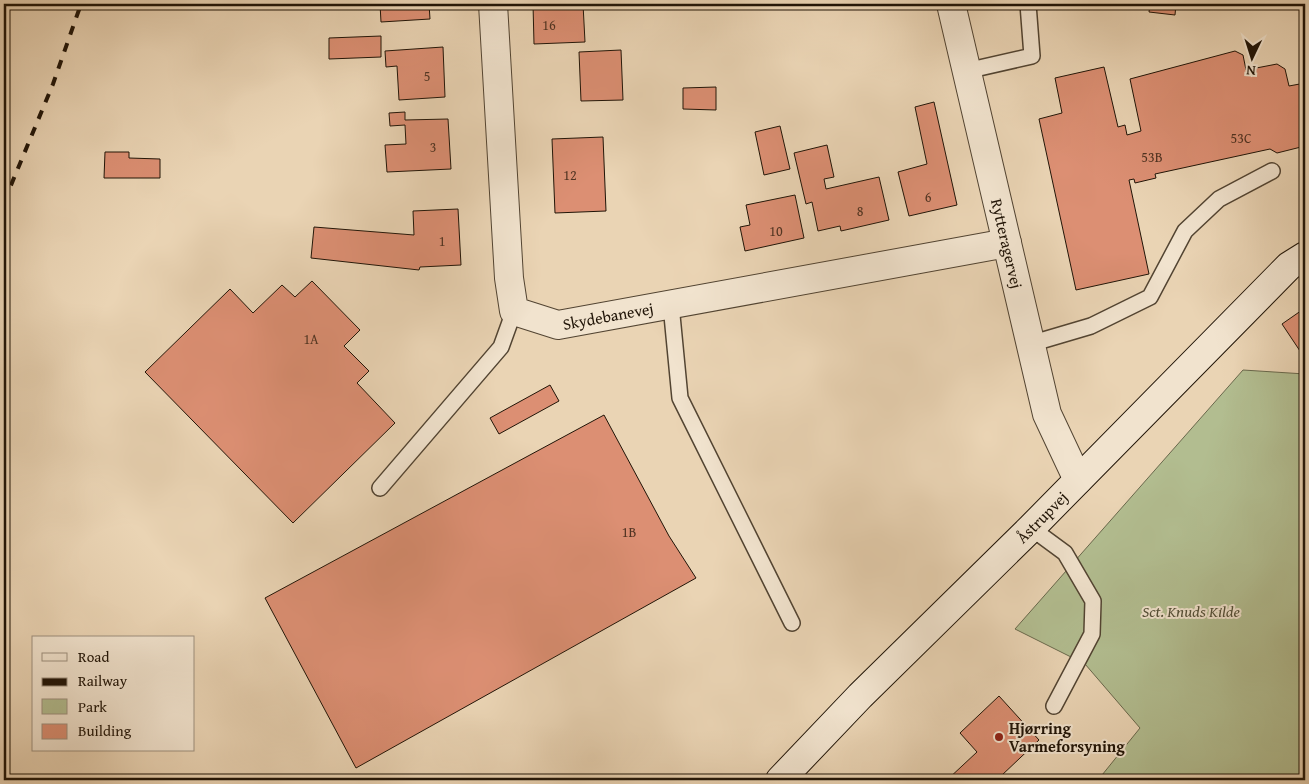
<svg xmlns="http://www.w3.org/2000/svg" width="1309" height="784" viewBox="0 0 1309 784" font-family="'Gentium Book Plus',serif">
<style>
.green{fill:#b2bd90;stroke:#69684c}
.building{fill:#dc8f73;stroke:#201407}
.lines{fill:none;stroke-linecap:round;stroke-linejoin:round}
.lane-casing{stroke:#524432;stroke-width:18}
.street-casing{stroke:#524432;stroke-width:30}
.secondary-casing{stroke:#201407;stroke-width:30}
.lane{stroke:#f1e3ce;stroke-width:15}
.street{stroke:#f1e3ce;stroke-width:28}
.secondary{stroke:#f1e3ce;stroke-width:28}
.rail{stroke:#201407;stroke-width:4;stroke-dasharray:9 9;stroke-linecap:butt}
.poi-dot{fill:#8f2418;stroke:#f1e3ce;stroke-width:2}
.labels{text-anchor:middle;dominant-baseline:central;stroke-width:4;stroke-linejoin:round;paint-order:stroke}
.number-label{font-size:14px;fill:#4f3322}
.street-label{font-size:16px;fill:#201407;stroke:#f1e3ce}
.park-label{font-size:16px;font-style:italic;fill:#534f37;stroke:#f1e3ce}
.poi-label{font-size:16px;font-weight:bold;fill:#201407;stroke:#f1e3ce;text-anchor:start}
</style>
<rect width="100%" height="100%" fill="#ead4b4"/>
<filter id="stains"><feTurbulence type="fractalNoise" baseFrequency=".004" numOctaves="4"/><feColorMatrix values="0 0 0 0 .2 0 0 0 0 .09 0 0 0 0 .02 0 0 0 .5 -.17"/></filter>
<radialGradient id="worn" r=".72"><stop offset=".6" stop-color="#630" stop-opacity="0"/><stop offset="1" stop-color="#630" stop-opacity=".3"/></radialGradient>
<!-- green -->
<path class="green" d="M 1243,370 L 1305,374 L 1305,780 L 1098,780 L 1140,728 L 1085,664 L 1015,629 Z"/>
<!-- building -->
<path class="building" d="M 380,4 L 429,4 L 430,19 L 381,22 Z
M 533,4 L 583,4 L 585,42 L 534,44 Z
M 1150,4 L 1176,4 L 1175,15 L 1149,12 Z
M 381,36 L 381,57 L 329,59 L 329,38 Z
M 443,47 L 445,97 L 399,100 L 397,66 L 386,67 L 385,51 Z
M 621,50 L 623,100 L 581,101 L 579,52 Z
M 1235,51 L 1243,55 L 1246,70 L 1277,64 L 1285,69 L 1289,86 L 1305,83 L 1305,146 L 1277,153 L 1270,149 L 1155,174 L 1156,178 L 1135,183 L 1134,179 L 1129,180 L 1149,274 L 1076,290 L 1039,119 L 1062,113 L 1055,78 L 1104,67 L 1118,127 L 1125,125 L 1127,135 L 1141,131 L 1130,79 Z
M 716,87 L 716,110 L 683,109 L 683,88 Z
M 934,102 L 957,205 L 909,216 L 898,172 L 927,164 L 915,107 Z
M 405,112 L 405,120 L 448,119 L 451,169 L 387,172 L 385,145 L 406,144 L 405,125 L 390,126 L 389,113 Z
M 780,126 L 790,169 L 764,175 L 755,132 Z
M 603,137 L 606,211 L 555,213 L 552,139 Z
M 827,145 L 834,177 L 824,179 L 826,189 L 879,177 L 889,220 L 841,231 L 840,226 L 818,231 L 812,202 L 806,204 L 794,153 Z
M 105,152 L 129,152 L 129,158 L 160,159 L 160,178 L 104,178 Z
M 795,195 L 804,238 L 745,251 L 740,227 L 750,225 L 746,205 Z
M 458,209 L 461,265 L 420,267 L 419,270 L 311,258 L 314,227 L 414,235 L 413,211 Z
M 312,281 L 360,330 L 344,346 L 369,371 L 357,383 L 395,423 L 293,523 L 145,372 L 230,289 L 253,313 L 282,285 L 295,297 Z
M 1305,308 L 1305,347 L 1300,351 L 1282,324 Z
M 550,385 L 559,401 L 499,434 L 490,418 Z
M 604,415 L 669,536 L 696,578 L 356,768 L 265,598 Z
M 999,696 L 1039,740 L 1001,776 L 1005,780 L 947,780 L 977,752 L 960,733 Z"/>
<g class="lines">
<!-- lane casing -->
<g class="lane-casing">
<path id="lane" d="M 966,71 L 1032,56 L 1028,4
M 671,305 L 680,398 L 792,623
M 1030,344 L 1091,326 L 1150,297 L 1185,231 L 1219,199 L 1272,171
M 380,488 L 501,347 L 514,311
M 1031,528 L 1065,553 L 1093,601 L 1092,634 L 1054,706"/>
</g>
<!-- street casing -->
<g class="street-casing">
<g id="street">
<path id="s1" d="M 493,4 L 509,278 L 514,311 L 558,325 L 1007,243"/>
<path id="s2" d="M 951,4 L 1047,414 L 1078,480"/>
</g>
</g>
<!-- secondary casing -->
<g class="secondary-casing">
<g id="secondary">
<path id="s3" d="M 780,780 L 860,696 L 1031,528 L 1289,266 L 1305,256"/>
</g>
</g>
<!-- lane -->
<use href="#lane" class="lane"/>
<!-- street -->
<use href="#street" class="street"/>
<!-- secondary -->
<use href="#secondary" class="secondary"/>
<!-- rail -->
<path class="rail" d="M 4,202 L 53,84 L 81,4"/>
</g>
<!-- markers -->
<circle class="poi-dot" cx="999" cy="737" r="5"/>
<g class="labels">
<!-- number labels -->
<g class="number-label">
<text x="549" y="25">16</text>
<text x="427" y="76">5</text>
<text x="1241" y="138">53C</text>
<text x="433" y="147">3</text>
<text x="1152" y="157">53B</text>
<text x="570" y="175">12</text>
<text x="928" y="197">6</text>
<text x="860" y="211">8</text>
<text x="776" y="231">10</text>
<text x="442" y="241">1</text>
<text x="311" y="339">1A</text>
<text x="629" y="532">1B</text>
</g>
<!-- street labels -->
<g class="street-label">
<text stroke="none"><textPath href="#s2" startOffset="246">Rytteragervej</textPath></text>
<text stroke="none"><textPath href="#s1" startOffset="405">Skydebanevej</textPath></text>
<text stroke="none"><textPath href="#s3" startOffset="371">Åstrupvej</textPath></text>
</g>
<!-- park labels -->
<g class="park-label">
<text x="1191" y="611">Sct. Knuds Kilde</text>
</g>
<!-- poi labels -->
<g class="poi-label">
<text x="1009" y="728">Hjørring<tspan x="1009" dy="18">Varmeforsyning</tspan></text>
</g>
</g>
<!-- margin -->
<rect width="1309" height="784" fill="none" stroke="#ead4b4" stroke-width="20"/>
<rect x="5" y="5" width="1299" height="774" fill="none" stroke="#201407" stroke-width="2.5"/>
<rect x="10" y="10" width="1289" height="764" fill="none" stroke="#201407"/>
<!-- legend -->
<rect x="32" y="636" width="162" height="115" fill="#f1e3ce" stroke="#9d907e"/>
<rect x="42" y="653" width="25" height="8" fill="#f1e3ce" stroke="#9d907e"/>
<text x="78" y="662" font-size="15" fill="#201407">Road</text>
<rect x="42" y="678" width="25" height="8" fill="#201407" stroke="#9d907e"/>
<text x="78" y="686" font-size="15" fill="#201407">Railway</text>
<rect x="42" y="699" width="25" height="15" fill="#b2bd90" stroke="#9d907e"/>
<text x="78" y="712" font-size="15" fill="#201407">Park</text>
<rect x="42" y="724" width="25" height="15" fill="#dc8f73" stroke="#9d907e"/>
<text x="78" y="736" font-size="15" fill="#201407">Building</text>
<!-- north arrow -->
<g transform="translate(1252 58) rotate(184)" stroke="#f1e3ce" stroke-width="4" paint-order="stroke">
<path d="M0-4L9 19L0 12L-9 19Z" fill="#201407"/>
<text y="-8" font-size="14" font-weight="bold" text-anchor="middle" fill="#201407">N</text>
</g>
<rect width="100%" height="100%" filter="url(#stains)"/>
<rect width="100%" height="100%" fill="url(#worn)"/>
</svg>
